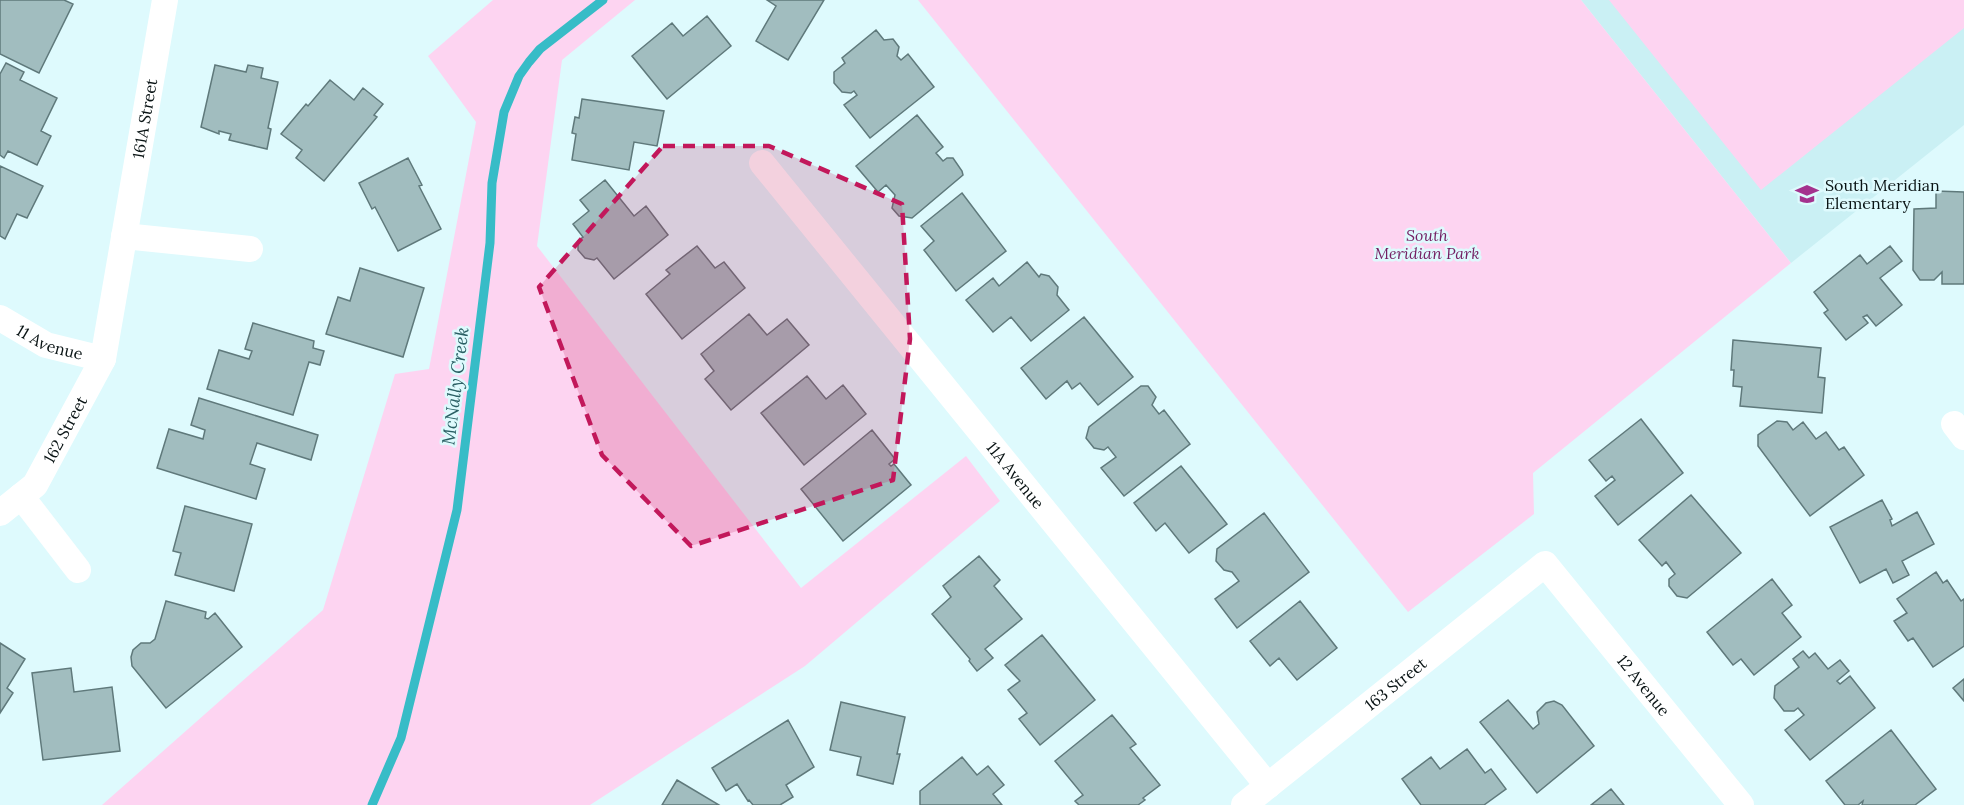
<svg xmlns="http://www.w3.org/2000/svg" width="1964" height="805" viewBox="0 0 1964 805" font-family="Lora,serif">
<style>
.built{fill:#caf0f4}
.green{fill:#fdd4f1}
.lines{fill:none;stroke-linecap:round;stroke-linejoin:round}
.stream{stroke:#37bcc7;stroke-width:9}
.building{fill:#a1bdbf;stroke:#5f797b;stroke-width:1.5}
.street{stroke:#fff;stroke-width:26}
.marked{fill:#c2185b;fill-opacity:0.2;stroke:#c2185b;stroke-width:4.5;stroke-dasharray:12 8;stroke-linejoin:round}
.labels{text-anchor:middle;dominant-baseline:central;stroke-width:5;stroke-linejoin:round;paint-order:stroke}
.street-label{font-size:16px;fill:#091314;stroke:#defafd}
.poi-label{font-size:16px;fill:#091314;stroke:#defafd;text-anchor:start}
.park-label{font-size:16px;font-style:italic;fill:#741f63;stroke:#defafd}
.water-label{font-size:18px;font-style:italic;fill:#2a5f64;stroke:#defafd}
</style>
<rect width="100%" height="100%" fill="#defafd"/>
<!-- built -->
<path class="built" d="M 1581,0 L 1964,0 L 1964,125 L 1791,263 Z"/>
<!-- green -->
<path class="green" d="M 493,0 L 635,0 L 562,60 L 537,246 L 801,588 L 966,456 L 1000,501 L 805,666 L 590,805 L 102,805 L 323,610 L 395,374 L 429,369 L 476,122 L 428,56 Z
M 918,0 L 1581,0 L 1791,263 L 1533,473 L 1534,514 L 1408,612 Z
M 1609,0 L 1964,0 L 1964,28 L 1761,190 Z"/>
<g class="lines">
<!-- stream -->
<path class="stream" d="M 372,805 L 401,738 L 457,510 L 490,243 L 492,183 L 504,112 L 519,76 L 529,62 L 540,49 L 603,0"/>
</g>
<!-- building -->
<path class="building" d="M 0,0 L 64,0 L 73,4 L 39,73 L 0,54 Z
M 767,0 L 824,0 L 788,60 L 756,41 L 776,6 Z
M 707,16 L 731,46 L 667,99 L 632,56 L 672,23 L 683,36 Z
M 876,30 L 884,40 L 893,39 L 899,47 L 897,56 L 901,60 L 908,54 L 934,87 L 870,138 L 844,105 L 857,95 L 854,91 L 851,93 L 842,92 L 834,83 L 834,72 L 845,63 L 842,58 Z
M 6,63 L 24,72 L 20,80 L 57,98 L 41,131 L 51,136 L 37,165 L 8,151 L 4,158 L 0,155 L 0,74 Z
M 215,65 L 246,72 L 248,65 L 263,68 L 261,78 L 278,82 L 268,128 L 271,129 L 267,149 L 229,140 L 231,134 L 219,131 L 219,134 L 201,127 Z
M 330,80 L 354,100 L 363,88 L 383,104 L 374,115 L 377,117 L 324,181 L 296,158 L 302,150 L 281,134 L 306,104 L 308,106 Z
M 582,99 L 664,111 L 657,146 L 634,142 L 629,170 L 572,160 L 576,134 L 572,133 L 575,117 L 579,118 Z
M 917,115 L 943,147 L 936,153 L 943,161 L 947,158 L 953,158 L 962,171 L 963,175 L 912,218 L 899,216 L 892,208 L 895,195 L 886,185 L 878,192 L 856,166 Z
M 408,158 L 422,185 L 419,186 L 441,229 L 398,251 L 375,207 L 372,209 L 359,183 Z
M 0,166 L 43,186 L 27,218 L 17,214 L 5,239 L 0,236 Z
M 605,180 L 634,216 L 646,206 L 668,235 L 614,279 L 597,258 L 594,260 L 585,258 L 578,250 L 578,241 L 583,237 L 573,224 L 589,211 L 580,200 Z
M 1936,191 L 1964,192 L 1964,284 L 1942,284 L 1942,272 L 1934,280 L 1920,280 L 1913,270 L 1914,209 L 1936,208 Z
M 962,193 L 1006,251 L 956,291 L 924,250 L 934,241 L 921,226 Z
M 697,246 L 715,268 L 724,262 L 745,288 L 682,339 L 646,294 L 670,274 L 666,270 Z
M 1890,246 L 1902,261 L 1880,278 L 1902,305 L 1876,326 L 1867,315 L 1863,317 L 1868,323 L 1846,340 L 1824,313 L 1828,310 L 1814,292 L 1860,255 L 1867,264 Z
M 1027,262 L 1039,277 L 1041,274 L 1049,276 L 1058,287 L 1057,295 L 1069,310 L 1031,341 L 1011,317 L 993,332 L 966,300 L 993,278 L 999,286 Z
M 360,268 L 424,288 L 403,357 L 326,334 L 338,297 L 350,301 Z
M 749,314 L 767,335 L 787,319 L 809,345 L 731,410 L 705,379 L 714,371 L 701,354 Z
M 1084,317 L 1133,377 L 1098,405 L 1080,383 L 1072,389 L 1067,381 L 1046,399 L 1021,368 Z
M 253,323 L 314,341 L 313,348 L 324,351 L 320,365 L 309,362 L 293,415 L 207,389 L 219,350 L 249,359 L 252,351 L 245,349 Z
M 1733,340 L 1821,348 L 1818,377 L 1825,378 L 1822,413 L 1740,406 L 1742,387 L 1733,386 L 1734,370 L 1731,370 Z
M 807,376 L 826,399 L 843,385 L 866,414 L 804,465 L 761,413 Z
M 1141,386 L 1148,386 L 1156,397 L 1152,405 L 1159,414 L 1164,410 L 1190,444 L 1124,496 L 1101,468 L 1116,457 L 1108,447 L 1104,450 L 1094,448 L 1086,438 L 1089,427 Z
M 199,398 L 318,435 L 311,460 L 257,443 L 250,464 L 265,469 L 256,499 L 157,468 L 169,429 L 203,439 L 205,430 L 191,425 Z
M 1641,419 L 1683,473 L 1618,525 L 1595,496 L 1615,480 L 1612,476 L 1606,481 L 1589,460 Z
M 1777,421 L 1787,422 L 1793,430 L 1803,422 L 1816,439 L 1826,432 L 1839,450 L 1844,447 L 1864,475 L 1810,516 L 1758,446 L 1758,435 Z
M 872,430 L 895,459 L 889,464 L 891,466 L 894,464 L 911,485 L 843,541 L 801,489 Z
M 1181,466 L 1227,524 L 1189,553 L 1165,523 L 1156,531 L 1134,503 Z
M 1691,495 L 1741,553 L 1687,598 L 1677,596 L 1669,586 L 1669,579 L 1675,574 L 1666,562 L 1662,566 L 1639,540 Z
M 1882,500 L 1892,519 L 1890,520 L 1892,526 L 1917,512 L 1934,544 L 1902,561 L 1909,575 L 1893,583 L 1886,569 L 1860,583 L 1830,527 Z
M 185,506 L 252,524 L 234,591 L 175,575 L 181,553 L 173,551 Z
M 1264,513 L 1309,572 L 1237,628 L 1215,599 L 1239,581 L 1232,572 L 1224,570 L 1216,561 L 1217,549 Z
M 979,556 L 1000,580 L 994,586 L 1022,619 L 985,649 L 993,658 L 977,671 L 969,661 L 970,659 L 932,614 L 951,597 L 943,586 Z
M 1936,572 L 1943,583 L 1947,580 L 1961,601 L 1964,599 L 1964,646 L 1933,667 L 1913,638 L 1908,641 L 1894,621 L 1907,613 L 1897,599 Z
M 1772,579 L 1792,605 L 1782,613 L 1801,637 L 1754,675 L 1741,659 L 1733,665 L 1707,632 Z
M 166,601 L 206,612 L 205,618 L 208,619 L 215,613 L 242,647 L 166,708 L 132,666 L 131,657 L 133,650 L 141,643 L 150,643 L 155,639 Z
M 1300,601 L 1337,648 L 1297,680 L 1279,658 L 1270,666 L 1250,641 Z
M 1042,635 L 1095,700 L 1040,745 L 1019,719 L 1027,713 L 1008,690 L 1020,681 L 1005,665 Z
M 0,643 L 25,659 L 7,688 L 13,693 L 0,713 Z
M 1803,651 L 1809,658 L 1815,653 L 1828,669 L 1840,660 L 1849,671 L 1837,681 L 1840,684 L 1850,676 L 1875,708 L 1810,760 L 1785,730 L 1804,715 L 1798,708 L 1794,711 L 1784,711 L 1774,698 L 1775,686 L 1799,667 L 1793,659 Z
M 71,668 L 74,692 L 112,687 L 120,751 L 43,760 L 32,673 Z
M 1964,679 L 1964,701 L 1953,688 Z
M 1508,700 L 1533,729 L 1539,724 L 1537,712 L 1546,703 L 1554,701 L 1562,705 L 1594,746 L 1537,793 L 1480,722 Z
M 841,702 L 905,717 L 897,754 L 900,754 L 893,784 L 857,775 L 861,757 L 830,750 Z
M 1112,715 L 1136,744 L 1130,748 L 1160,785 L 1143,798 L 1145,800 L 1138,805 L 1079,805 L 1075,801 L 1083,795 L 1055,761 Z
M 788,720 L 814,767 L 786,785 L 793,797 L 780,805 L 753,805 L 749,800 L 748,801 L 737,784 L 726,791 L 712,768 Z
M 1891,730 L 1936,789 L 1915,805 L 1862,805 L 1863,801 L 1858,805 L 1845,805 L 1826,781 Z
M 1467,749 L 1485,773 L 1491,769 L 1506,789 L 1484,805 L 1421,805 L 1402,779 L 1431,757 L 1440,769 Z
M 962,757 L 977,775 L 988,766 L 1004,785 L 993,794 L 1002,805 L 920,805 L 920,791 Z
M 677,780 L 719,805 L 662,805 Z
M 1611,789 L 1624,805 L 1591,805 Z"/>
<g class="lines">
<!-- street -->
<g class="street">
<path id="s1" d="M 762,163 L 1268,786"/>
<path d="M 124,236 L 250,249"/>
<path id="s2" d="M 0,318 L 46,345 L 103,359"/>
<path d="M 1954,424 L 1964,437"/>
<path d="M 21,496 L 78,570"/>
<path id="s3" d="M 0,513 L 35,485 L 103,359 L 165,0"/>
<path id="s4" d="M 1244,805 L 1545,564 L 1741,805"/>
</g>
</g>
<!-- marked area -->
<path class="marked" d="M 663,146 L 769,146 L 902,204 L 910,339 L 893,480 L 691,546 L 602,455 L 539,287 Z"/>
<!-- icons -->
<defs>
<g id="school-bare" transform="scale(1.8)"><path d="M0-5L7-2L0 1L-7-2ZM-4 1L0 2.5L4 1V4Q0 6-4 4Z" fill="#a4328e" stroke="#defafd" stroke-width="2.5" paint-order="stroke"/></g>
</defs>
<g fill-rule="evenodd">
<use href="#school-bare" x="1807" y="194"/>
</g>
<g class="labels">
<!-- street labels -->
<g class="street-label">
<text stroke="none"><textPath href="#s3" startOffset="432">161A Street</textPath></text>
<text stroke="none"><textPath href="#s2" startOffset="56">11 Avenue</textPath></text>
<text stroke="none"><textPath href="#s3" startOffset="108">162 Street</textPath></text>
<text stroke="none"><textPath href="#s1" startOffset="402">11A Avenue</textPath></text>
<text stroke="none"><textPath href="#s4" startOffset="194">163 Street</textPath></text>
<text stroke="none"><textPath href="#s4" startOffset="542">12 Avenue</textPath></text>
</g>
<!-- poi labels -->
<g class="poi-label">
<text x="1825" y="185">South Meridian<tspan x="1825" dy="18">Elementary</tspan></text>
</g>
<!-- park labels -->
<g class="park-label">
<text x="1427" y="235">South<tspan x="1427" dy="18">Meridian Park</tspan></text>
</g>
<!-- water labels -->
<g class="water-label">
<text transform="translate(455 386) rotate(-83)">McNally Creek</text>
</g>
</g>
</svg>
